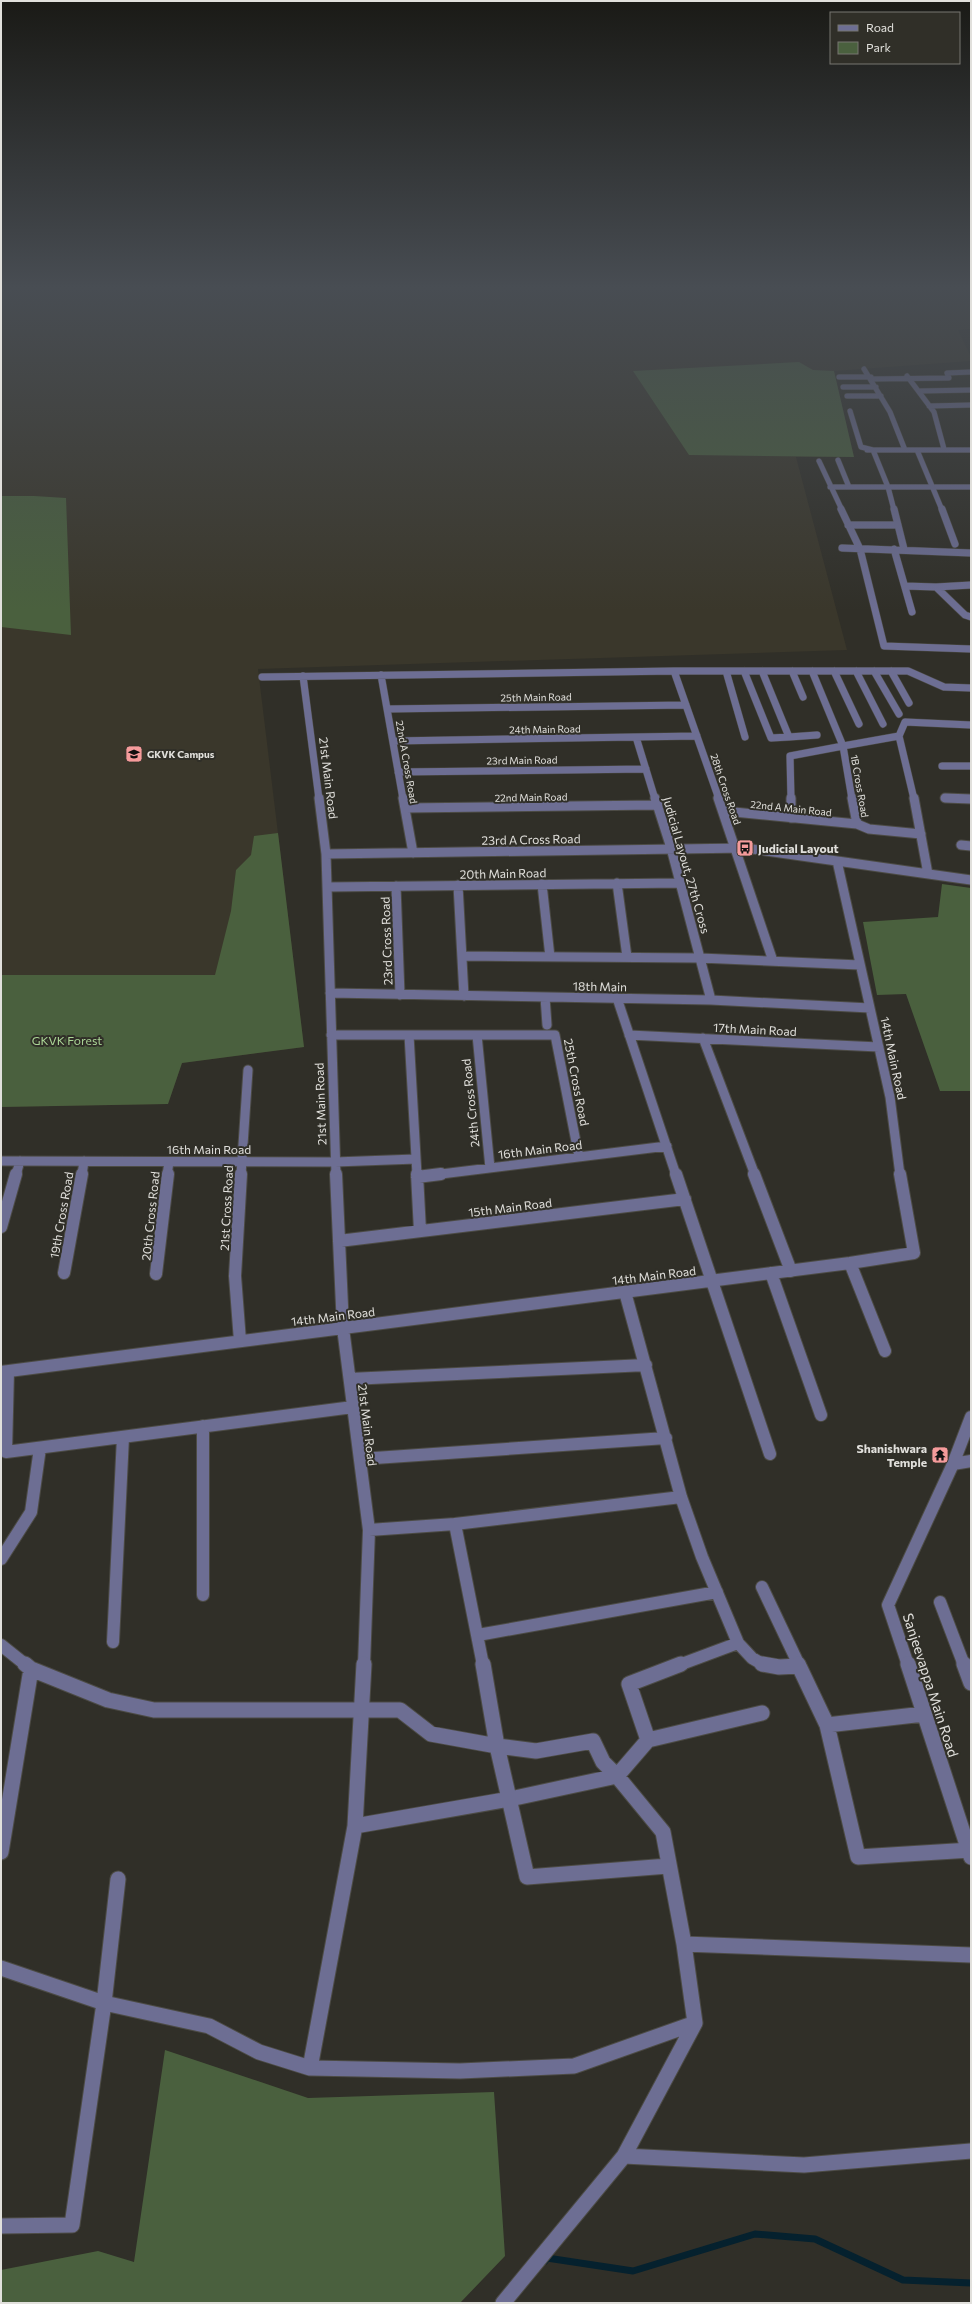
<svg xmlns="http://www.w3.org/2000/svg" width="972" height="2304" viewBox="0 0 972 2304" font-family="Commissioner,sans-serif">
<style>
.built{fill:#3a372b}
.green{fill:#4a603e}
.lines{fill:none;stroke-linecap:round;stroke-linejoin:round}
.stream{stroke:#05212e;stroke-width:7}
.minor-far4-casing{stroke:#4c4b45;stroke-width:6}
.minor-far3-casing{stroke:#4c4b45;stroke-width:8}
.minor-far2-casing{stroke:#4c4b45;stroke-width:11}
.minor-far1-casing{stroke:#4c4b45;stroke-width:14}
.minor-casing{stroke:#4c4b45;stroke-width:17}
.minor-far4{stroke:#6d6e93;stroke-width:5}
.minor-far3{stroke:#6d6e93;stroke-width:7}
.minor-far2{stroke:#6d6e93;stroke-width:9}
.minor-far1{stroke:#6d6e93;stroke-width:12}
.minor{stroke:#6d6e93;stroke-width:15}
.labels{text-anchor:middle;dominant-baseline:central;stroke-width:4;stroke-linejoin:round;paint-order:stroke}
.far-street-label{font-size:10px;fill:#e1e0dc;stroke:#302f28}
.far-poi-label{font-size:10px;font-weight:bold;fill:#e1e0dc;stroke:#302f28;text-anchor:start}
.street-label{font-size:12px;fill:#e1e0dc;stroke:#302f28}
.poi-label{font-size:12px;font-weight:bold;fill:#e1e0dc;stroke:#302f28;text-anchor:start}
.park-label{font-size:12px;fill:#abd696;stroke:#302f28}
.near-street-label{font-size:14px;fill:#e1e0dc;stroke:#302f28}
</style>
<rect width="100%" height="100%" fill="#302f28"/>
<!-- built -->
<path class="built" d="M 1,288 L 971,288 L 971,329 L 958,330 L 971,357 L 971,361 L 834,371 L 854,457 L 796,457 L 847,650 L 258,669 L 304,1047 L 182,1063 L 168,1104 L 1,1107 Z"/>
<!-- green -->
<path class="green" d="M 799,362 L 813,370 L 834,371 L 854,457 L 689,455 L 633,371 Z
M 1,496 L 34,496 L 66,498 L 71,635 L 1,627 Z
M 278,833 L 304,1047 L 182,1063 L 168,1104 L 1,1107 L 1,975 L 215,975 L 231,911 L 236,870 L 251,855 L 254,836 Z
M 942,884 L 971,888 L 971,1091 L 940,1091 L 906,994 L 877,995 L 863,922 L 938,917 Z
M 165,2050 L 308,2098 L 494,2092 L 505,2256 L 460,2303 L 1,2303 L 1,2270 L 98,2251 L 134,2262 Z"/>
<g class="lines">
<!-- stream -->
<path class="stream" d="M 545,2261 L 547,2258 L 633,2271 L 755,2234 L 815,2239 L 903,2280 L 971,2283"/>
<!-- minor-far4 casing -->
<g class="minor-far4-casing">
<path id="minor-far4" d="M 864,369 L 890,412 L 905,450
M 907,376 L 934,412 L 944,449
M 839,377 L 871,377
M 872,379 L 949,378 L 947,373 L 971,372
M 843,387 L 876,387
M 920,391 L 971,390
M 847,396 L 881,396
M 929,406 L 971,405
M 850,411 L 861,447 L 873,450 L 888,487 L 894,510
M 867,450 L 971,450
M 917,450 L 942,510
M 838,460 L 849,487
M 819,461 L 842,510
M 830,487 L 971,487"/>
</g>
<!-- minor-far3 casing -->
<g class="minor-far3-casing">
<path id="minor-far3" d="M 841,509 L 860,549 L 884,646 L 971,649
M 894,509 L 904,549
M 942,509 L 955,544
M 848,525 L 898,525
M 842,548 L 971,553
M 894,549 L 912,612
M 971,585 L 936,587 L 965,615 L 971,617
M 905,586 L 936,587
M 674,671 L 719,799
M 726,671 L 745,737
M 744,671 L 771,738 L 789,737
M 762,671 L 789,737 L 817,735
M 792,671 L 803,697
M 834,671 L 859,724
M 856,671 L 883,724
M 874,671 L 899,714
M 891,671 L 909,703
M 381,675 L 403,799
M 303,676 L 319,799
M 262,677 L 674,671 L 908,671 L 944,687 L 971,688
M 387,709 L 686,705
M 899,736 L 914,799
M 636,737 L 655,799
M 393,741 L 697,736
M 942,766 L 971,766
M 398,772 L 646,769
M 945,798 L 964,799
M 791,799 L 790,756 L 843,746 L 812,671
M 852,799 L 843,746 L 899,736 L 905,722 L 971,725"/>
</g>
<!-- minor-far2 casing -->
<g class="minor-far2-casing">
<path id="minor-far2" d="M 319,798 L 326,854 L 336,1175
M 403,798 L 413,853
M 655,798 L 671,848 L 711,1000
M 718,798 L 773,961
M 791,798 L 791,818
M 852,798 L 857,824
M 914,798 L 928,874
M 945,798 L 971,799
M 405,808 L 658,805
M 724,811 L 857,824 L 869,829 L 921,834
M 961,845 L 971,846
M 326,854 L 745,848 L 971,880
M 837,861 L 890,1097 L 900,1175
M 617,883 L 627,957
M 542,884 L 550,957
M 458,885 L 464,996
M 396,886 L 400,995
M 327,887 L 680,883
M 462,956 L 700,958 L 860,965
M 330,993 L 711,1000 L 870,1008
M 545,997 L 547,1025
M 617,998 L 676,1175
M 331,1035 L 555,1035 L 579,1157
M 409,1035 L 417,1175
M 477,1035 L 490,1168
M 629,1035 L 879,1047
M 703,1038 L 755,1175
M 1,1161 L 335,1162 L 416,1159
M 16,1175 L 20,1161
M 82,1175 L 84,1161
M 167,1175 L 169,1162
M 241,1175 L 248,1070
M 433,1175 L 667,1146"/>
</g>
<!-- minor-far1 casing -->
<g class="minor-far1-casing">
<path id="minor-far1" d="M 336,1174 L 343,1328 L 369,1530 L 364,1665
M 417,1174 L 420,1231
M 676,1174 L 770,1454
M 754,1174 L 791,1271
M 417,1177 L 441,1174
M 1,1227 L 16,1174
M 339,1241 L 685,1199
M 850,1263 L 885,1351
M 64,1273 L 82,1174
M 771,1273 L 821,1415
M 156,1274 L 168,1174
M 625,1292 L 681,1497 L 702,1557 L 738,1643 L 679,1665
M 240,1341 L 235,1276 L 241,1174
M 8,1371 L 6,1452 L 353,1407
M 1,1372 L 850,1263 L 914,1253 L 900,1174
M 350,1379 L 646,1365
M 203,1426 L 203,1595
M 360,1459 L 666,1438
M 953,1464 L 971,1461
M 455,1524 L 483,1665
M 369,1530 L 455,1524 L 681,1497
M 1,1559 L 31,1512 L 40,1448
M 762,1587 L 799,1665
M 940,1602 L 964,1665
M 478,1635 L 717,1592
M 113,1642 L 123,1437
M 738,1643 L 752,1658 L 764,1665
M 1,1645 L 26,1665
M 908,1665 L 888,1605 L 953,1464 L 971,1417"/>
</g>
<!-- minor casing -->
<g class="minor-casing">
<path id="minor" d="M 25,1664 L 31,1669 L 108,1700 L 154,1710 L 400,1710 L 431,1734 L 497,1746 L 527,1877 L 668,1866
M 483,1664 L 497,1746 L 536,1751 L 593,1741 L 603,1762 L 617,1776 L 648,1740 L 762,1713
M 762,1664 L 779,1667 L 799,1666
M 798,1664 L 827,1725 L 858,1857 L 971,1850
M 908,1664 L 971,1857
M 964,1664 L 971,1683
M 827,1725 L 924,1714
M 648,1740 L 629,1684 L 681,1664
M 355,1826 L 510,1799 L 617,1776 L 663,1832 L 684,1944 L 695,2023 L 624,2156 L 503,2303
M 1,1852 L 31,1669
M 684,1944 L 971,1955
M 1,1968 L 104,2003 L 209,2026 L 259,2052 L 310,2068 L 460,2071 L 574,2066 L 695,2023
M 310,2068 L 355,1826 L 364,1664
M 624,2156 L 804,2165 L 971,2151
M 1,2226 L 72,2225 L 104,2003 L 118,1879"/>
</g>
<!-- minor-far4 -->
<use href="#minor-far4" class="minor-far4"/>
<!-- minor-far3 -->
<use href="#minor-far3" class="minor-far3"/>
<!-- minor-far2 -->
<use href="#minor-far2" class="minor-far2"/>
<!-- minor-far1 -->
<use href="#minor-far1" class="minor-far1"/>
<!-- minor -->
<use href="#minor" class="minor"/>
</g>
<!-- sky -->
<linearGradient id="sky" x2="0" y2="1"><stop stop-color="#1a1a16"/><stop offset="0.47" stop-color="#484d53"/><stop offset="1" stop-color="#484d53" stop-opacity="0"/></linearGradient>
<rect width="972" height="611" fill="url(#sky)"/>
<!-- icons -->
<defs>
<g id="university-square" transform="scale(0.9)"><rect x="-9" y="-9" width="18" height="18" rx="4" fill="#f59b9b" stroke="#302f28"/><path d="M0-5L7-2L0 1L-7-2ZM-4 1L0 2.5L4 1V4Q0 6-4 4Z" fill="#111"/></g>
<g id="bus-square" transform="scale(0.9)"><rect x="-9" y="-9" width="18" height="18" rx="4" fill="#f59b9b" stroke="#302f28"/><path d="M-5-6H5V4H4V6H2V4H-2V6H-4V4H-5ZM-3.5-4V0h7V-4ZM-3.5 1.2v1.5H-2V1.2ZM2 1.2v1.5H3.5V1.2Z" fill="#111"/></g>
<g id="temple-square" transform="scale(0.9)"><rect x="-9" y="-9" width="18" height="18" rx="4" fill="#f59b9b" stroke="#302f28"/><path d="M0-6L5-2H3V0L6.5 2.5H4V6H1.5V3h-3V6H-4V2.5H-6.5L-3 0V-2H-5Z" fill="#111"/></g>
</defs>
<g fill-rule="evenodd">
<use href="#university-square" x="134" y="754"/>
<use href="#bus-square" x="745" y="848"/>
<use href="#temple-square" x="940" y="1455"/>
</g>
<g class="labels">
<!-- far-street labels -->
<g class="far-street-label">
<text transform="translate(536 697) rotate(-1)">25th Main Road</text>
<text transform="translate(545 729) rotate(-1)">24th Main Road</text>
<text transform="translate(522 760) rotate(-1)">23rd Main Road</text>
<text transform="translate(407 762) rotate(80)">22nd A Cross Road</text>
<text transform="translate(860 786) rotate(80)">1B Cross Road</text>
<text transform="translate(726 789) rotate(71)">28th Cross Road</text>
<text transform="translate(531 797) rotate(-1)">22nd Main Road</text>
<text transform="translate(791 808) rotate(6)">22nd A Main Road</text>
</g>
<!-- far-poi labels -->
<g class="far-poi-label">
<text x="147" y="754">GKVK Campus</text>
</g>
<!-- street labels -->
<g class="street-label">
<text transform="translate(329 778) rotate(83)">21st Main Road</text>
<text transform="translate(531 839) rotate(-1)">23rd A Cross Road</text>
<text transform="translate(687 865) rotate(74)">Judicial Layout, 27th Cross</text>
<text transform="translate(503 873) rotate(-1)">20th Main Road</text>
<text transform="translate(386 941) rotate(-92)">23rd Cross Road</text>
<text transform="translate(600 986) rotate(1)">18th Main</text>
<text transform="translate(755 1029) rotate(3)">17th Main Road</text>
<text transform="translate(894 1058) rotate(78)">14th Main Road</text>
<text transform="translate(577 1082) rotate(79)">25th Cross Road</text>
<text transform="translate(470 1103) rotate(-96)">24th Cross Road</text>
<text transform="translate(320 1104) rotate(-92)">21st Main Road</text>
<text x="209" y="1149">16th Main Road</text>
<text transform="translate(540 1149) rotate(-7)">16th Main Road</text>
<text transform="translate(510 1207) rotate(-7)">15th Main Road</text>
<text transform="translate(226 1208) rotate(-87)">21st Cross Road</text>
<text transform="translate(61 1215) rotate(-80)">19th Cross Road</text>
<text transform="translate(150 1216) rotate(-84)">20th Cross Road</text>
<text transform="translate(654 1275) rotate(-7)">14th Main Road</text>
<text transform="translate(333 1316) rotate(-7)">14th Main Road</text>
<text transform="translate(368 1425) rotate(83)">21st Main Road</text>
</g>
<!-- poi labels -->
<g class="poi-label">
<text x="758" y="848">Judicial Layout</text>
<text x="927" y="1448" text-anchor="end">Shanishwara<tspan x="927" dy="14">Temple</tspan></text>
</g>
<!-- park labels -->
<g class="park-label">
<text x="67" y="1040">GKVK Forest</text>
</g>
<!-- near-street labels -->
<g class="near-street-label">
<text transform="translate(931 1685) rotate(72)">Sanjeevappa Main Road</text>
</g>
</g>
<!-- border -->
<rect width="972" height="2304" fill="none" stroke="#e1e0dc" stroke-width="4"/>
<!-- legend -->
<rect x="830" y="12" width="130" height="52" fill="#302f28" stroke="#777670"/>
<rect x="838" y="25" width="20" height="6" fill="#6d6e93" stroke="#777670"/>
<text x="866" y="32" font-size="12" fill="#e1e0dc">Road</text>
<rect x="838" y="42" width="20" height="12" fill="#4a603e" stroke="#777670"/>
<text x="866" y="52" font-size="12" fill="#e1e0dc">Park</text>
</svg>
